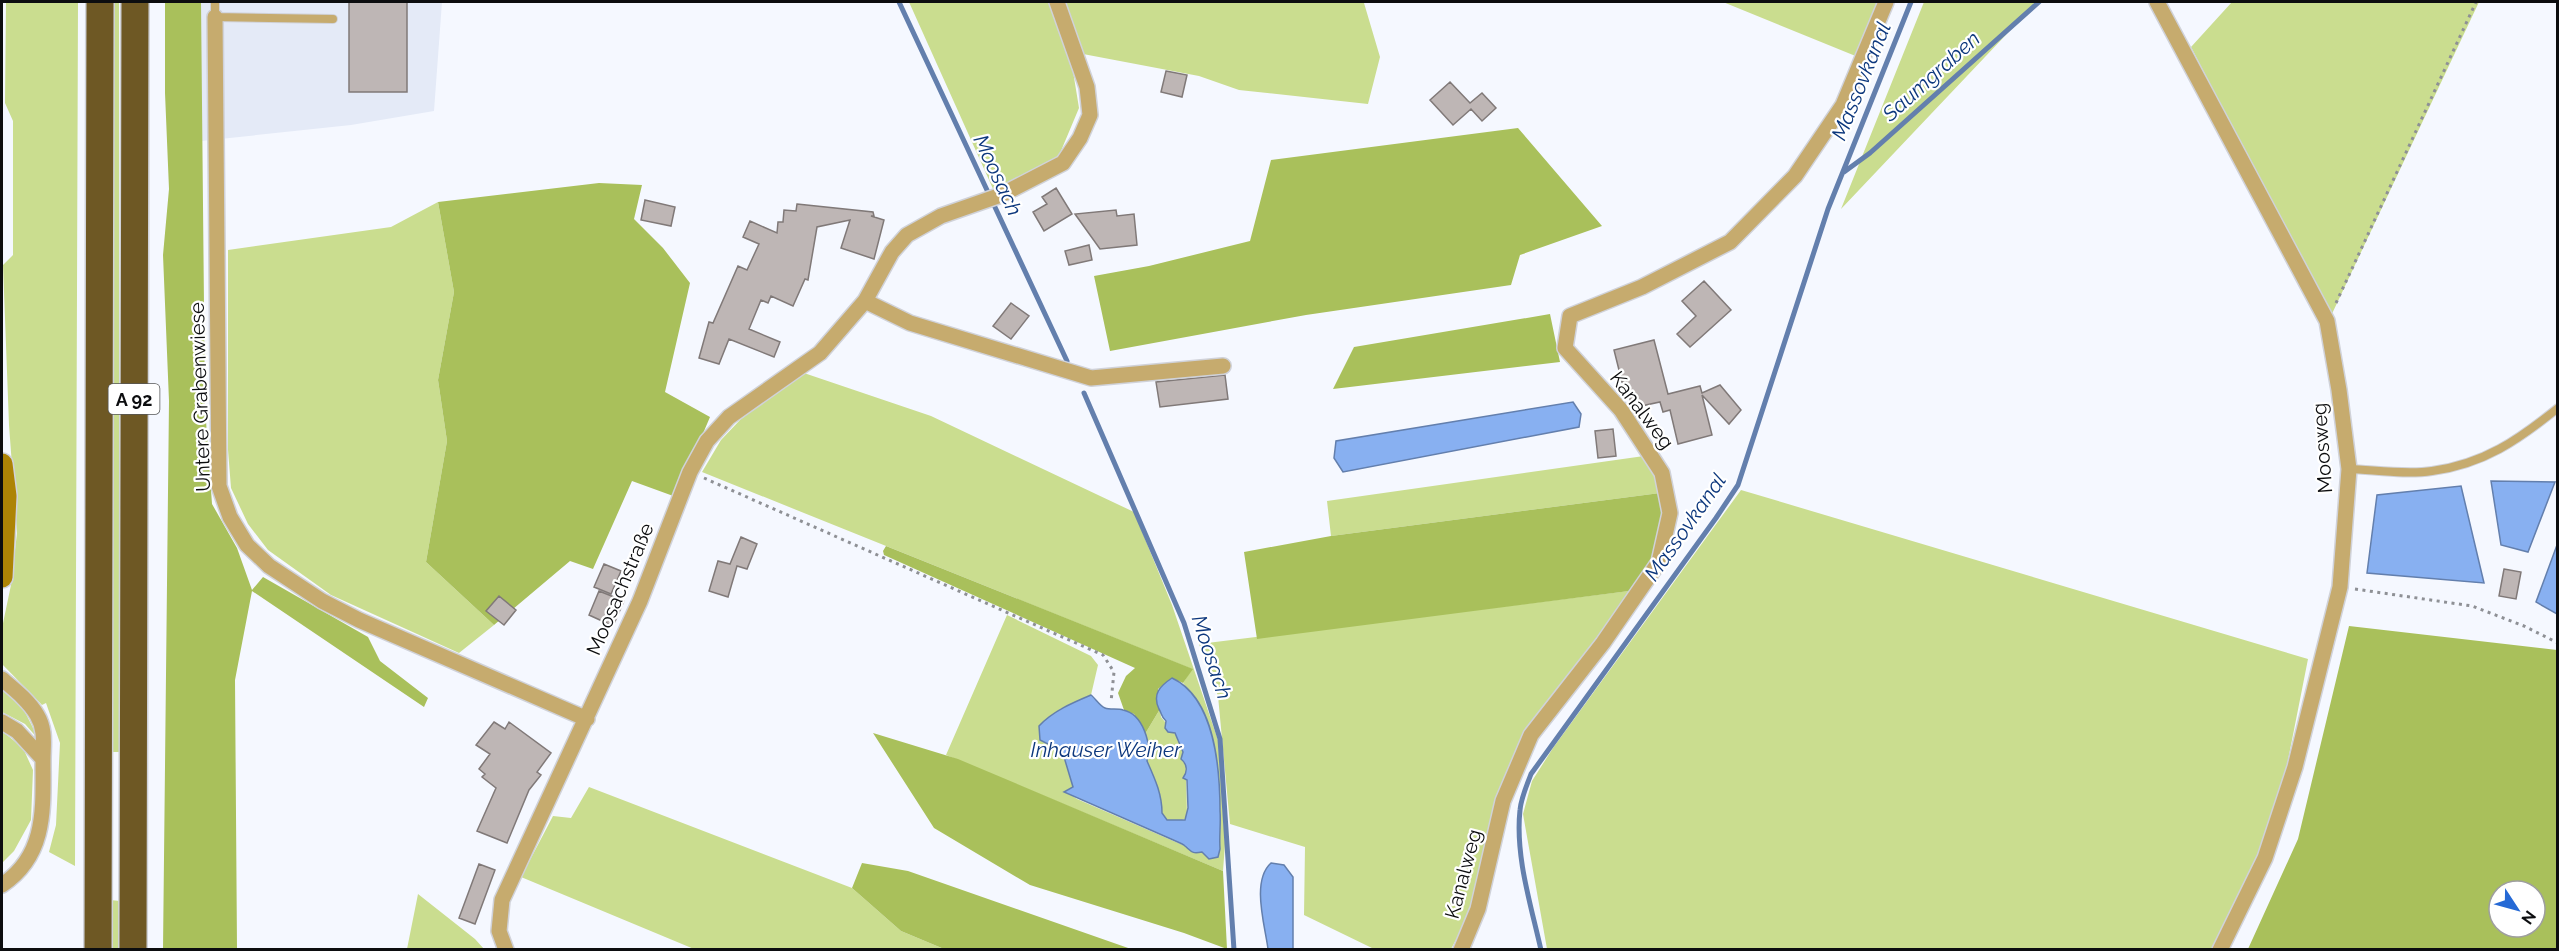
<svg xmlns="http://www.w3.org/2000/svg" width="2559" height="951" viewBox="0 0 2559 951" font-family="Raleway,sans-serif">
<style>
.built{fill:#e4eaf7}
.green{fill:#cadd8f}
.forest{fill:#a9c05b;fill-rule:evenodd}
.water{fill:#88b0f1;stroke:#637fad;stroke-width:1.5}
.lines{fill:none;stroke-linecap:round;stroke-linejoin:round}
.stream{stroke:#637fad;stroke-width:5}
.building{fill:#beb6b5;stroke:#807978;stroke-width:1.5}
.lane-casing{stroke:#d0d2d9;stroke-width:10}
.street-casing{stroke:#d0d2d9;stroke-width:18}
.secondary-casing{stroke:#d0d2d9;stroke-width:24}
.highway-casing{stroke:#d0d2d9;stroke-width:30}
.path{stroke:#8e9095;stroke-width:3;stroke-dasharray:3 4.5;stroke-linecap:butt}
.lane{stroke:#c6ab6e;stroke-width:8}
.street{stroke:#c6ab6e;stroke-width:15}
.secondary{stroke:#ad8405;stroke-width:21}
.highway{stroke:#6e5824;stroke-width:27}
.labels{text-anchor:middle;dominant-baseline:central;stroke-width:4.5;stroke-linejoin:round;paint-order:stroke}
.shield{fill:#fff;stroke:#555657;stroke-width:1.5}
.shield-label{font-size:18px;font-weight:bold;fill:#0c0d0f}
.street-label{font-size:20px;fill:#0c0d0f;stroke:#fff}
.water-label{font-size:21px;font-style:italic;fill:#0c377d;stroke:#fff}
</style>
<rect width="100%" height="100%" fill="#f5f8ff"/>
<!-- built -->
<path class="built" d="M 200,2 L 442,2 L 434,111 L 351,125 L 201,141 Z"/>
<!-- green -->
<path class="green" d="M 6,2 L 78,2 L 75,866 L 49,852 L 56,825 L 60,743 L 46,703 L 42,705 L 2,664 L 2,628 L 11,585 L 17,533 L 9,425 L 3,265 L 13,255 L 13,121 L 5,103 Z
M 109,2 L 119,2 L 119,752 L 109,752 Z
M 909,2 L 1358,2 L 1364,3 L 1380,57 L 1368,104 L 1239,90 L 1199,76 L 1083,54 L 1071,59 L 1079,108 L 1058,158 L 994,191 Z
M 1723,2 L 1879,2 L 1858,57 Z
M 1924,2 L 2037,2 L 1841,209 Z
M 2232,2 L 2479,2 L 2330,318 L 2191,47 Z
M 438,202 L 454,292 L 438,380 L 447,441 L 426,562 L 494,625 L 459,653 L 331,595 L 268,550 L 248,524 L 231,488 L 228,450 L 228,250 L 391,227 Z
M 801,372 L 931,416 L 1134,512 L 1172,605 L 1218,740 L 1225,844 L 1223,871 L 946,755 L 1007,615 L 1091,656 L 1098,665 L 1091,695 L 1060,709 L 1045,743 C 1065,750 1069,768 1073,787 L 1065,791 L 1077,799 L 1185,846 L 1202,852 L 1220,849 C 1219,836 1221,824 1220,811 C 1219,765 1213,719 1183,683 L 1192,669 L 702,472 L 721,440 L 740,420 Z
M 1644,456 L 1656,477 L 1660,493 L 1331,536 L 1327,501 Z
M 1741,490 L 2308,659 L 2273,836 L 2220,949 L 1547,949 L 1523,814 L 1532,781 L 1553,748 Z
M 1637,590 L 1530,730 L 1473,908 L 1451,949 L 1374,949 L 1304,915 L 1305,847 L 1230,824 L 1218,696 L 1199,644 Z
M 2,690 L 23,708 L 39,740 L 25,724 L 2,712 Z
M 1160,709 L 1161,717 L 1179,739 L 1179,745 L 1183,752 L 1181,759 L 1186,764 L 1187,818 L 1179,821 L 1167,820 L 1162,813 C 1162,794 1155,779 1147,761 L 1149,751 L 1145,734 Z
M 2,731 L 23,748 L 33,770 L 31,820 L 14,851 L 2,863 Z
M 589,787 L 852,888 L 901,931 L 944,949 L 694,949 L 521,877 L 553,816 L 571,818 Z
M 418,894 L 475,939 L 484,949 L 407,949 Z
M 110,900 L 120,901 L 120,949 L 110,950 Z"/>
<!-- forest -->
<path class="forest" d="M 165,2 L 201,2 L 205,407 L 212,504 L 237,548 L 252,590 L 263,577 L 368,637 L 380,661 L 428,698 L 424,707 L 252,591 L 235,680 L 237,949 L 163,949 L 169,401 L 163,255 L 169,189 L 165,93 Z
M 1518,128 L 1602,226 L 1520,255 L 1511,285 L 1306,315 L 1110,351 L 1094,276 L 1149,266 L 1250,241 L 1271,160 Z
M 599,183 L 642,185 L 634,219 L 663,248 L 690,283 L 665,392 L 710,417 L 676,497 L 632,481 L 593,569 L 570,561 L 494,625 L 426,562 L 447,441 L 438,380 L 454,292 L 438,202 Z
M 1550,314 L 1560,362 L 1333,389 L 1354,347 Z
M 1660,493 L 1665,516 L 1657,558 L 1637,590 L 1257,639 L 1244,552 L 1331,536 Z
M 886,546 L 1193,669 L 1183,683 L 1172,678 L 1158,689 L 1160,709 L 1145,734 L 1134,714 L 1124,710 L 1118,693 L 1126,676 L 1135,668 L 884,555 L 883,551 Z
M 2349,626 L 2557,650 L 2557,949 L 2248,949 L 2298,839 ZM 2499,891 L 2535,891 L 2535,927 L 2499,927 Z
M 873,733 L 958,759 L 1223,871 L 1227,949 L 1184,933 L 1030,885 L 934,828 Z
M 862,863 L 908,871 L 1131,949 L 944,949 L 901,931 L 852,888 Z"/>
<!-- water -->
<path class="water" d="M 1573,402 L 1581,414 L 1579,427 L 1343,472 L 1334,458 L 1336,441 Z
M 2491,481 L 2555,482 L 2528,552 L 2501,545 Z
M 2461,486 L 2484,583 L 2367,573 L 2377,495 Z
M 2557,545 L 2557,614 L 2536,602 Z
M 1172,678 C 1215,698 1220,770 1220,811 C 1221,824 1219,836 1220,849 L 1218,857 L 1209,859 L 1202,852 C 1192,854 1192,852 1185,846 C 1182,843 1175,841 1171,839 L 1064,792 L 1073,787 L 1064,757 L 1054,747 L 1040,740 L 1039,726 C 1053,711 1072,703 1091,695 C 1095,698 1100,706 1105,708 C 1110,710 1118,708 1123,710 C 1143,714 1152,744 1147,761 C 1155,779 1162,794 1162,813 L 1167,820 L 1185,820 L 1188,808 L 1187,780 L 1183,778 C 1188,771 1187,764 1181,759 L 1183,752 L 1175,733 L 1168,732 L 1165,728 L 1166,721 C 1161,717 1162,714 1159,709 C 1152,694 1160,686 1172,678 Z
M 1271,863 L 1284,865 L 1293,877 L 1293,949 L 1268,949 C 1265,925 1251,881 1271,863 Z"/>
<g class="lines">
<!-- stream -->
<path class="stream" d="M 899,2 L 1067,361
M 1844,172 L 1870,153 L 2039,2
M 1084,393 L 1184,623 L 1220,739 L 1234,950
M 1541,950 C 1531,905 1515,856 1520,810 C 1521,798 1527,785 1531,774 L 1716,518 L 1738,485 L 1828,209 L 1911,2"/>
</g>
<!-- building -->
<path class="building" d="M 349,2 L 407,2 L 407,92 L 349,92 Z
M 1166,71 L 1187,75 L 1182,97 L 1161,92 Z
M 1450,82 L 1470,103 L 1482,93 L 1496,108 L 1482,121 L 1471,109 L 1453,125 L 1430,100 Z
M 1056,188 L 1072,214 L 1044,231 L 1033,212 L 1047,204 L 1042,197 Z
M 645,200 L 675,207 L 671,226 L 641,220 Z
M 797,204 L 873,212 L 874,216 L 871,216 L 884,220 L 874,259 L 841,248 L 850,220 L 817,227 L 808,280 L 805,279 L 793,306 L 771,296 L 768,303 L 761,300 L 749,329 L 780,342 L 774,357 L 729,339 L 719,364 L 699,358 L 709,322 L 713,323 L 738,266 L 747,270 L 759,244 L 743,237 L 750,221 L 777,233 L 778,222 L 783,222 L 784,210 L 796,211 Z
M 1116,210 L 1117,216 L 1134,214 L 1137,245 L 1100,249 L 1075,214 Z
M 1089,245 L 1092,260 L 1069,265 L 1065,251 Z
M 1704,281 L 1731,310 L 1690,347 L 1677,334 L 1696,316 L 1682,301 Z
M 1011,303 L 1029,316 L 1011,339 L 993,326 Z
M 1654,340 L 1668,394 L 1700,386 L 1702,393 L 1720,385 L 1741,410 L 1729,424 L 1702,395 L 1712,435 L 1678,444 L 1670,410 L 1663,412 L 1660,402 L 1632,408 L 1626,381 L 1622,382 L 1614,350 Z
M 1225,375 L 1228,399 L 1160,407 L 1156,382 Z
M 1613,429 L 1616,456 L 1598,458 L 1595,431 Z
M 741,537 L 757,544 L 747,569 L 737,566 L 728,597 L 709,591 L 718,561 L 730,564 Z
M 604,564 L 621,571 L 611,594 L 594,587 Z
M 2504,569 L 2521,572 L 2516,599 L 2499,596 Z
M 599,591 L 624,601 L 613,626 L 589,615 Z
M 499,596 L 516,610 L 504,625 L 486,611 Z
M 494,722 L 505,729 L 509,722 L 551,753 L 537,772 L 541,775 L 529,790 L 507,843 L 477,831 L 496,788 L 482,777 L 485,774 L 479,769 L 490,754 L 476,745 Z
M 479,864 L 495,870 L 475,924 L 459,918 Z"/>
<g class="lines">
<!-- lane casing -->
<g class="lane-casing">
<path id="lane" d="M 215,2 L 215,17 L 333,19
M 2349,469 C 2375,470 2406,475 2432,471 C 2484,464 2518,440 2558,408"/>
</g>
<!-- street casing -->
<g class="street-casing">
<path id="street" d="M 2157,2 L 2327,321 L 2339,390 L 2349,469 L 2340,587 L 2295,767 L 2265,858 L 2220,950
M 215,17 L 219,486 L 230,517 L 247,545 L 269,566 L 322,601 L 359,620 L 587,719
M 865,301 L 910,323 L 1091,378 L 1223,366
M 2,679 C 15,690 29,701 37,715 C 46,730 43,744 43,760 C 43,808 47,855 2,885
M 2,722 L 17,731 L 43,759
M 506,950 L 499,931 L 502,900 L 640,601 L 690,472 L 707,441 L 729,417 L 820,353 L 865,301 L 892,252 L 907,235 L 941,216 L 1001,195 L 1063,163 L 1080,138 L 1090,115 L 1087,87 L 1057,2
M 1461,950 L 1478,909 L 1503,801 L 1531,735 L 1603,643 L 1659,562 L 1670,513 L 1662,473 L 1621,410 L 1565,348 L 1570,316 L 1642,287 L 1730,242 L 1795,176 L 1843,105 L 1886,2"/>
</g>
<!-- secondary casing -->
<g class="secondary-casing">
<path id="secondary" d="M 2,464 L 6,496 L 2,577"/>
</g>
<!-- highway casing -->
<g class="highway-casing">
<path id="highway" d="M 98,950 L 100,2
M 133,950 L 135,2"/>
</g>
<!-- path -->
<path class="path" d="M 2336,303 L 2476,2
M 704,478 L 1103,655 L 1114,672 L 1111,702
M 2355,589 L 2472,606 L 2524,626 L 2558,643"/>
<!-- lane -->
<use href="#lane" class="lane"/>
<!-- street -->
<use href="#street" class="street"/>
<!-- secondary -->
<use href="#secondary" class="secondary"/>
<!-- highway -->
<use href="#highway" class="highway"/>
</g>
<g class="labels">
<!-- shield labels -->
<rect class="shield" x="108.5" y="384" width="51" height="30" rx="4.5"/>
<g class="shield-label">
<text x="134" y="399">A 92</text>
</g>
<!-- street labels -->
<g class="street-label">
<text transform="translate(200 397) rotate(-92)">Untere Grabenwiese</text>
<text transform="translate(1642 410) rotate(53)">Kanalweg</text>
<text transform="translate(2322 448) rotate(-94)">Moosweg</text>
<text transform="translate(620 589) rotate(-67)">Moosachstraße</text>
<text transform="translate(1463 874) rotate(-75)">Kanalweg</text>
</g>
<!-- water labels -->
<g class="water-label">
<text transform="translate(1931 76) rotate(-42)">Saumgraben</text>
<text transform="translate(1861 81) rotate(-68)">Massovkanal</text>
<text transform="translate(998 175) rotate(65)">Moosach</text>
<text transform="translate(1685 527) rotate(-55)">Massovkanal</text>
<text transform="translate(1212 657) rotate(72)">Moosach</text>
<text x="1106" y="749">Inhauser Weiher</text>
</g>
</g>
<!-- border -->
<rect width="2559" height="951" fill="none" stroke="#0c0d0f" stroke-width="6"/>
<!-- north arrow -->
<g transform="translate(2517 909) rotate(126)"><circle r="28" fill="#ffffff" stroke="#9e9e9f" stroke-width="1.5"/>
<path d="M0-4.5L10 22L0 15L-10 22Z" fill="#2569d5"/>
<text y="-9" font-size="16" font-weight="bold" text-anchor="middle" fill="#0c0d0f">N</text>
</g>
</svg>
